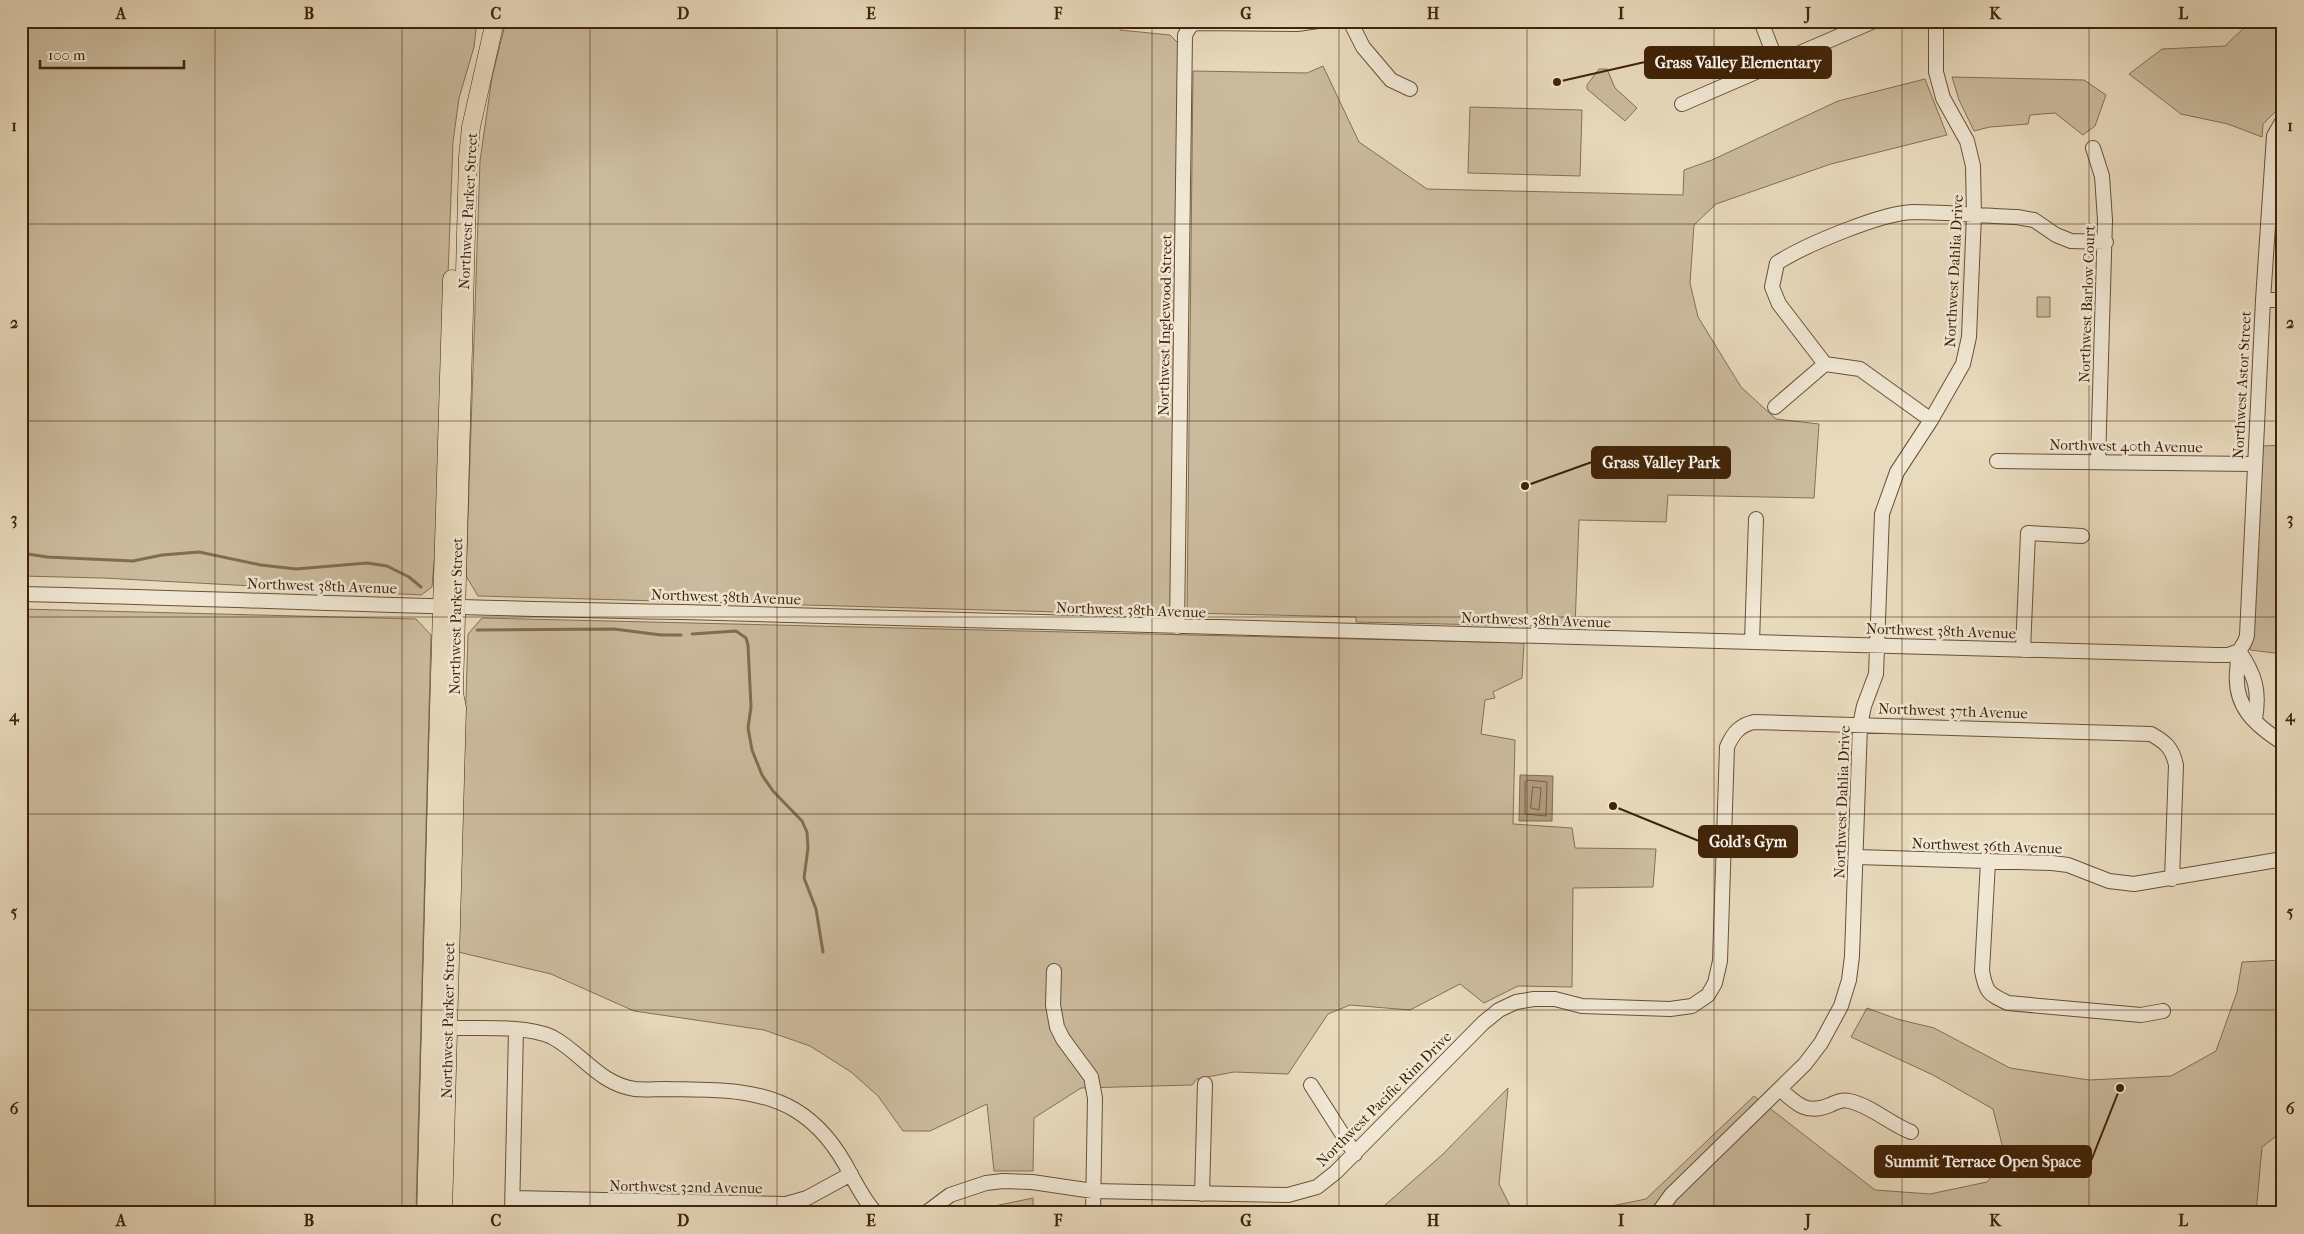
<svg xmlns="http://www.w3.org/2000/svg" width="2304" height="1234" viewBox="0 0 2304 1234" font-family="'IM FELL French Canon',serif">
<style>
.green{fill:#cbbb9e;stroke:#866f52}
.water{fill:#af9c7f;stroke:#836c4f}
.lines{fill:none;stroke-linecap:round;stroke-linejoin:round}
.shore{stroke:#786043;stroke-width:1}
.stream{stroke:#836c4f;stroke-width:3}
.minor-casing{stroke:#6a5134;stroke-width:16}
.major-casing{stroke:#402307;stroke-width:19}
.minor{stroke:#f0e7d4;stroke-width:14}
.major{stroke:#e8dabd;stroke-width:18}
.grid{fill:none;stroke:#402307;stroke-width:1;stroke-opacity:0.55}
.labels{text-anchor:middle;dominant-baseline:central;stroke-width:5;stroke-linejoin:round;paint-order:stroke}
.street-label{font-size:15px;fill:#402307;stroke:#f0e7d4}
.leader{fill:none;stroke:#402307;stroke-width:2}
.callout-dot{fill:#402307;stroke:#f0e7d4;stroke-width:2}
.callout{fill:#402307;stroke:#402307;stroke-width:2}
.callout-label{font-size:16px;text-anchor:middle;font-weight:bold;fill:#fff}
.neatline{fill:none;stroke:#402307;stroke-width:2}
.grid-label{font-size:16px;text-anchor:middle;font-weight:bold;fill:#402307}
</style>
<rect width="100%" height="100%" fill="#e8dabd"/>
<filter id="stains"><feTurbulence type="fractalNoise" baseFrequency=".004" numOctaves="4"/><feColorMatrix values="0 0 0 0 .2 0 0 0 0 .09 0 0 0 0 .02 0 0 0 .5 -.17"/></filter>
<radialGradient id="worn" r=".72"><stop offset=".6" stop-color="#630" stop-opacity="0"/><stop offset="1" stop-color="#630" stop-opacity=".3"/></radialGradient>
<!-- green -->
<path class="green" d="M 21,21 L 477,21 L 474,47 L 459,98 L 453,142 L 440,489 L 432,587 L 421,595 L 103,578 L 21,576 Z
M 506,21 L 1120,21 L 1120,30 L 1170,35 L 1178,43 L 1171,611 L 1168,615 L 478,596 L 466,576 L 480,161 L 492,77 Z
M 2251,21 L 2283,21 L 2283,104 L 2263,124 L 2262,137 L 2228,124 L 2181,114 L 2129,74 L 2162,49 L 2225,46 Z
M 1323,66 L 1359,142 L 1427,189 L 1683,195 L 1684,170 L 1712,160 L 1838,101 L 1925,79 L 1947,135 L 1831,164 L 1716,204 L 1694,225 L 1690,283 L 1698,317 L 1741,387 L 1776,419 L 1819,424 L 1814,498 L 1668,495 L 1666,522 L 1579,520 L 1575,627 L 1356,622 L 1356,617 L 1187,613 L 1193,71 L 1307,73 Z
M 1599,69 L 1607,69 L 1615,88 L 1637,108 L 1625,121 L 1587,89 L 1587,85 Z
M 1952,77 L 2084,80 L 2106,95 L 2095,126 L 2083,135 L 2055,113 L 2030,115 L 2028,124 L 1990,127 L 1974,131 L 1959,100 Z
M 1470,107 L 1582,110 L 1580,176 L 1468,173 Z
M 2037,297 L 2050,297 L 2050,317 L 2037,317 Z
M 2283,445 L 2283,654 L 2250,650 L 2262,446 Z
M 21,609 L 416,619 L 431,635 L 416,1213 L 21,1213 Z
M 482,618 L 1524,643 L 1522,678 L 1493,692 L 1495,698 L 1485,700 L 1481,734 L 1515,740 L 1513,824 L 1572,828 L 1575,848 L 1656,849 L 1653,887 L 1573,888 L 1572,987 L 1518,986 L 1484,1003 L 1460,984 L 1410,1010 L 1350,1005 L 1328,1014 L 1288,1074 L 1234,1072 L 1197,1079 L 1192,1085 L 1081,1088 L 1034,1118 L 1033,1171 L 994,1171 L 987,1104 L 930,1131 L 903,1131 L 878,1096 L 851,1072 L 810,1046 L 764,1030 L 634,1011 L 551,974 L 458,952 L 468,634 Z
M 2283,960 L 2283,1131 L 2262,1147 L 2256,1213 L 1577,1213 L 1646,1199 L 1754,1096 L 1875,1190 L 1930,1194 L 1987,1182 L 2006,1160 L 1993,1109 L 1933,1075 L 1851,1037 L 1867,1008 L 1897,1019 L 1934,1028 L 2010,1068 L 2089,1080 L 2171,1076 L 2216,1051 L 2237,992 L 2242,962 Z
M 1508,1088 L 1499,1184 L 1511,1208 L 1520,1213 L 1376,1213 L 1442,1155 Z
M 1033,1198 L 1033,1213 L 961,1213 Z"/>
<!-- water -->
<path class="water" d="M 1520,775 L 1553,776 L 1552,821 L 1519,821 Z"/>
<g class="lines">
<!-- shore -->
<path class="shore" d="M 1528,780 L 1547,782 L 1546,816 L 1525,814 L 1525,782 Z
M 1533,787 L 1541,788 L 1539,810 L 1531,808 Z"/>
<!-- stream -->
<path class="stream" d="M 21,553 L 47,557 L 133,561 L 162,555 L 199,552 L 261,565 L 296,569 L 367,563 L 387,566 L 409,577 L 421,587
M 477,630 L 614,629 L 661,635 L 681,635
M 692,634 L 736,631 L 746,638 L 748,645 L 751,707 L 748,728 L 752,750 L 762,775 L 773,791 L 802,821 L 807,832 L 808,848 L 804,878 L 816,909 L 823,952"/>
<!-- minor casing -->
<g class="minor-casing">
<path id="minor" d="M 1350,21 L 1363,47 L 1391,80 L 1410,89
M 1761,21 L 1777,63
M 1682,104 L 1874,21
M 2283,120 L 2274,136 L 2263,300 L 2247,635 C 2246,643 2241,646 2239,652 C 2237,658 2238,666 2237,672 C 2234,707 2255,725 2283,743
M 2093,148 L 2102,176 L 2105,220 L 2098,462
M 2263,300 L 2283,300
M 1775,407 L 1825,364
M 1931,420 L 1860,369 L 1825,364 L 1779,304 L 1772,287 L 1777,263 C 1805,245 1881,213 1913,212 C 1948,212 1983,216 2017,217 L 2034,220 L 2056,235 L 2071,241 L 2106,242
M 1997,461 L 2254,464
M 21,594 C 242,599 463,609 683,612 L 2216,655 L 2228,655 L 2239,651
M 1177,627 L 1185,35 L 1191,25 L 1197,23 L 1297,24 L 1318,21
M 1752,642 L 1756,519
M 2023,650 L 2028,533 L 2082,536
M 2239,651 C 2255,675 2260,690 2255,719
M 1857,857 L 2052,863 L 2068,865 L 2109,881 L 2134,884 L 2283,859
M 1988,862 L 1982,971 C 1986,993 1989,994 2008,1003 L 2141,1015 L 2163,1011
M 1054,971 L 1053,1005 L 1057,1027 L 1063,1039 L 1091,1077 L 1095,1098 L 1093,1213
M 439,1028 C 470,1029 525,1024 552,1037 C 582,1053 599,1084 635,1089 C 644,1090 655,1089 665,1089 C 708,1090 756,1087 795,1110 C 820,1125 838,1149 851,1175 C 859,1189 865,1202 876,1213
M 1311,1085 L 1355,1154
M 1780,1089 C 1796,1104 1807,1115 1830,1105 C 1836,1102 1843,1099 1849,1101 C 1870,1105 1890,1124 1911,1132
M 1202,1194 L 1205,1084
M 513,1198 L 786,1204 L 807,1198 L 851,1174
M 512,1213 L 516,1030
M 926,1213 L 950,1195 L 986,1183 L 1003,1181 L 1032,1182 L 1093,1191 L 1288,1195 L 1317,1187 L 1336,1172 L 1483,1023 L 1499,1010 L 1516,1002 L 1534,999 L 1555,999 L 1582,1006 L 1670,1009 L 1692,1006 L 1708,995 L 1715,983 L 1720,961 L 1727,747 C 1733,733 1740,725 1754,722 L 2151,734 C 2165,742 2172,747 2176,765 L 2172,879
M 1658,1213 L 1671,1195 L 1805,1064 L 1821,1043 L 1841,1006 L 1849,980 L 1852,956 L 1860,725 L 1864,706 L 1876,674 L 1882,514 L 1897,472 L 1931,420 L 1963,364 L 1969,337 L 1974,215 L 1973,166 L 1967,141 L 1943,98 L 1936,72 L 1936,21"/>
</g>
<!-- major casing -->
<g class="major-casing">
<path id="major" d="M 426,1213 L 439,708 L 452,279
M 443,1213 L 457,708 L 454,693 L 468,157 L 471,127 L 495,21"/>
</g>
<!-- minor -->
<use href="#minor" class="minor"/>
<!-- major -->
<use href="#major" class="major"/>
</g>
<!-- grid -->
<path class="grid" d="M 215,21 L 215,1213M 402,21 L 402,1213M 590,21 L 590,1213M 777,21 L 777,1213M 965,21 L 965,1213M 1152,21 L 1152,1213M 1339,21 L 1339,1213M 1527,21 L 1527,1213M 1714,21 L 1714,1213M 1902,21 L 1902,1213M 2089,21 L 2089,1213M 21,224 L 2283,224M 21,421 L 2283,421M 21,617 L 2283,617M 21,814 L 2283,814M 21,1010 L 2283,1010"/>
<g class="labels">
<!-- street labels -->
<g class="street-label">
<text transform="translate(468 211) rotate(-87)">Northwest Parker Street</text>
<text transform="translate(1954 271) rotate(-87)">Northwest Dahlia Drive</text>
<text transform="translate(2087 304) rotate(-88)">Northwest Barlow Court</text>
<text transform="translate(1165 325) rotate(-89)">Northwest Inglewood Street</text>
<text transform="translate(2242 385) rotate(-87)">Northwest Astor Street</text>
<text transform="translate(2126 446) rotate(1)">Northwest 40th Avenue</text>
<text transform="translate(322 586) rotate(2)">Northwest 38th Avenue</text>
<text transform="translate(726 597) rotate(2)">Northwest 38th Avenue</text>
<text transform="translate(1131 610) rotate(2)">Northwest 38th Avenue</text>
<text transform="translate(456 616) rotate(-89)">Northwest Parker Street</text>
<text transform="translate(1536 620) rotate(2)">Northwest 38th Avenue</text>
<text transform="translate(1941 631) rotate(2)">Northwest 38th Avenue</text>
<text transform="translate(1953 711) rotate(2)">Northwest 37th Avenue</text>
<text transform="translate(1842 802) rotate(-88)">Northwest Dahlia Drive</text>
<text transform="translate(1987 846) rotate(2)">Northwest 36th Avenue</text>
<text transform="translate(448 1020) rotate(-89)">Northwest Parker Street</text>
<text transform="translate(1384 1099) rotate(-45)">Northwest Pacific Rim Drive</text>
<text transform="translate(686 1187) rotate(1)">Northwest 32nd Avenue</text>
</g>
</g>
<!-- callouts -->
<path class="leader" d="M1557 82L1645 62M1525 486L1592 462M1613 806L1699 841M2120 1088L2091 1161"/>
<g class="callout-dot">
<circle cx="1557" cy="82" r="5"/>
<circle cx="1525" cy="486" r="5"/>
<circle cx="1613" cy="806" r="5"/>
<circle cx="2120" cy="1088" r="5"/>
</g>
<g class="callout">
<rect x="1645" y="47" width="186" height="31" rx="5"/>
<rect x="1592" y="447" width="138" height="31" rx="5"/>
<rect x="1699" y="826" width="98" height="31" rx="5"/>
<rect x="1875" y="1146" width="216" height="31" rx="5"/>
</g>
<g class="callout-label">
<text x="1738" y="68">Grass Valley Elementary</text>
<text x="1661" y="468">Grass Valley Park</text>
<text x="1748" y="847">Gold's Gym</text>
<text x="1983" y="1167">Summit Terrace Open Space</text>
</g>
<!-- margin -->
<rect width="2304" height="1234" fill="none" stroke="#e8dabd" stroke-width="55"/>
<!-- scale -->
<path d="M40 60v8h144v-8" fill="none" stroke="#402307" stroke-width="2.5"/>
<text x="48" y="60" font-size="15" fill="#402307" stroke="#f0e7d4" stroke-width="4" paint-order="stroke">100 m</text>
<rect x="28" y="28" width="2248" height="1178" class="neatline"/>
<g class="grid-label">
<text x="121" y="19">A</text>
<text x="309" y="19">B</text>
<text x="496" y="19">C</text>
<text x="683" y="19">D</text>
<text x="871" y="19">E</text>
<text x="1058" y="19">F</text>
<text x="1246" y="19">G</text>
<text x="1433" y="19">H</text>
<text x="1621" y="19">I</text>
<text x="1808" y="19">J</text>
<text x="1995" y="19">K</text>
<text x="2183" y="19">L</text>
<text x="14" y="131">1</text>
<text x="2290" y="131">1</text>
<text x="14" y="328">2</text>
<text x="2290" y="328">2</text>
<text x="14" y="524">3</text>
<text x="2290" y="524">3</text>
<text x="14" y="721">4</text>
<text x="2290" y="721">4</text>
<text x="14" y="917">5</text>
<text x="2290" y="917">5</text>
<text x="14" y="1114">6</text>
<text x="2290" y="1114">6</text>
<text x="121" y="1226">A</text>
<text x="309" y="1226">B</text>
<text x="496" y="1226">C</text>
<text x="683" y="1226">D</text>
<text x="871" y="1226">E</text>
<text x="1058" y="1226">F</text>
<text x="1246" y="1226">G</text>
<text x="1433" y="1226">H</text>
<text x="1621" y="1226">I</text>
<text x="1808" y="1226">J</text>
<text x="1995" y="1226">K</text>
<text x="2183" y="1226">L</text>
</g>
<rect width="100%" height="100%" filter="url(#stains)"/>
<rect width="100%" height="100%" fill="url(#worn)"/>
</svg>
